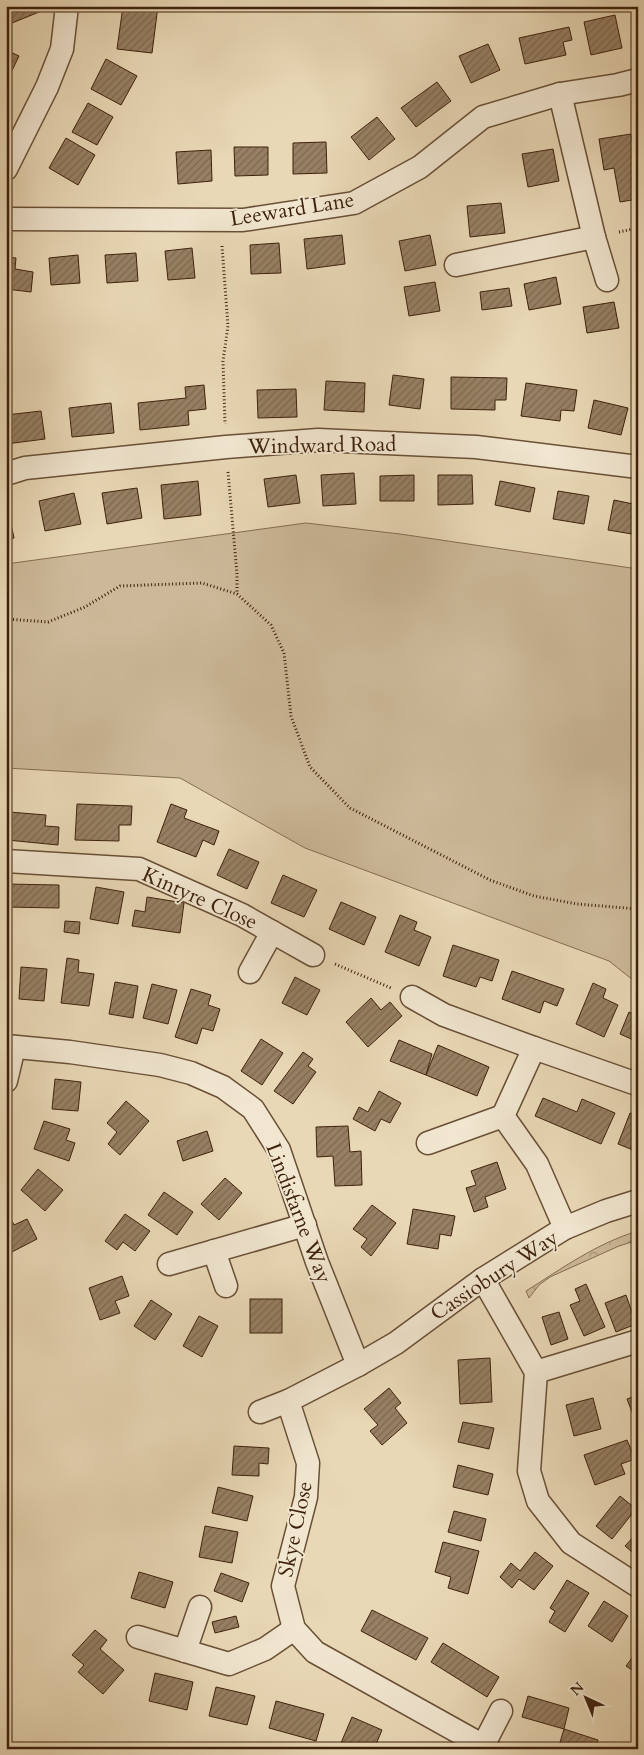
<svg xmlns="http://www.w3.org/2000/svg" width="644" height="1755" viewBox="0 0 644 1755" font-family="Cardo,serif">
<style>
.forest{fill:url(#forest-crowns);stroke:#856d52}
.park{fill:#ccb999;stroke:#856d52}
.building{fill:url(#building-hatch);stroke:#3e210c}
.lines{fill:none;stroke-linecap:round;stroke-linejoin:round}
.street-casing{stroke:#694f36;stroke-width:25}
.path{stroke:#3e210c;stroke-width:3;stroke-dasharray:1 2.5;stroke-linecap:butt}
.street{stroke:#f1e6d0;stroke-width:22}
.labels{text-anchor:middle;stroke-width:4;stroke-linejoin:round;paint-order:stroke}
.street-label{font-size:21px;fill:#3e210c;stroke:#f1e6d0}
</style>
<defs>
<pattern id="forest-crowns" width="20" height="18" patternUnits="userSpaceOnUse" patternTransform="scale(1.25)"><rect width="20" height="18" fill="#ccb999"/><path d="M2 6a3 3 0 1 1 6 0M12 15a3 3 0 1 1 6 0" fill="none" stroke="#a7967b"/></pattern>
<pattern id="building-hatch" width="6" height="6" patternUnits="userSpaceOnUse" patternTransform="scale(1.25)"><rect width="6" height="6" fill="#978064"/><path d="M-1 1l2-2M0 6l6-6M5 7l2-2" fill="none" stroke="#7d6851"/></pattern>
</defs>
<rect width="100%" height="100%" fill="#e9d8b6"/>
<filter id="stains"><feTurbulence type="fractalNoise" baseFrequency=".004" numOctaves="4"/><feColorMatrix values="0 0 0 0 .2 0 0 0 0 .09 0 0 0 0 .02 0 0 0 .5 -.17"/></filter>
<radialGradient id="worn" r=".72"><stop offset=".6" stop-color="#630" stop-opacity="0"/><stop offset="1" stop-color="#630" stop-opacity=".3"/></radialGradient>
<!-- forest -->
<path class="forest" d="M 638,1231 L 638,1240 L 619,1246 L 550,1277 L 539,1285 L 529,1298 L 526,1291 C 561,1269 597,1243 638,1231 Z"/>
<!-- park -->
<polygon class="park" points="306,523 400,534 638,569 638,984 609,961 305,848 180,778 6,768 6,564"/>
<!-- building -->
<g class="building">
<polygon points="6,6 43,6 44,10 12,23"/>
<polygon points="123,6 158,6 152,53 117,49"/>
<polygon points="288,6 346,6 289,9"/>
<polygon points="615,15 622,48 591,55 584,22"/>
<polygon points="569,27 572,40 563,42 566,55 525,64 519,38"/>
<polygon points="488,44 500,70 471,83 459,56"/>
<polygon points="6,50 19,56 6,83"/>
<polygon points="106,59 137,76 121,105 91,89"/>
<polygon points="437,82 451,101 416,127 401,108"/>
<polygon points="88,103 113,117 97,145 72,132"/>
<polygon points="377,117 395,139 369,160 351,137"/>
<polygon points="631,134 636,163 638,163 638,199 620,202 614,168 604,170 599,139"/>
<polygon points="66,138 95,155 78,185 49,168"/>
<polygon points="326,142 327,173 293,174 293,143"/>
<polygon points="234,147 268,147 268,175 235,176"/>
<polygon points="553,149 559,181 528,187 522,154"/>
<polygon points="211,150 212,181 178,184 176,152"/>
<polygon points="501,203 505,233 470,237 467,206"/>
<polygon points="342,235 345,264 307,269 304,239"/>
<polygon points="430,235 436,265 405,271 399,241"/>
<polygon points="279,243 281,273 251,274 250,245"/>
<polygon points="192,248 195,278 168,280 165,251"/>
<polygon points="136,253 138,281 107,283 105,255"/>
<polygon points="78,255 80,283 51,285 49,258"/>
<polygon points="6,257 16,258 15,269 33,272 31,292 6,289"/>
<polygon points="556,277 561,304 529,310 524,284"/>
<polygon points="435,282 440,311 409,316 404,287"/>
<polygon points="509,288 512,306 482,310 480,292"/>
<polygon points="614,302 619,328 587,333 583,307"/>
<polygon points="393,375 424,379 420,409 389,405"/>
<polygon points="451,377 507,378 506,400 495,400 495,410 451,409"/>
<polygon points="326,381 365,383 364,412 324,410"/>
<polygon points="526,383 577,390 574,411 561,410 560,421 521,416"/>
<polygon points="204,385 206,409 188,411 189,425 140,430 138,403 186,398 185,387"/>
<polygon points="296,389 297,417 258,418 257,390"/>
<polygon points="594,400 628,408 621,435 588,428"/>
<polygon points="111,403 114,433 72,437 69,408"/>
<polygon points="41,411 45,439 6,444 6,415"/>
<polygon points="354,473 356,504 323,506 321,475"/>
<polygon points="296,475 300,503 268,507 264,479"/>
<polygon points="414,475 414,501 380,501 380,476"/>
<polygon points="438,475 472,475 473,504 438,505"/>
<polygon points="198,481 201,515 164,519 161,485"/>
<polygon points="500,481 535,488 530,512 495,505"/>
<polygon points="137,488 142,518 107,524 102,493"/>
<polygon points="558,491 589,496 584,524 553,519"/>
<polygon points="74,493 81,524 45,531 39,501"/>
<polygon points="614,500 638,505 638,535 608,530"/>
<polygon points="6,509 8,509 14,538 6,540"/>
<polygon points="77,804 132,806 131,825 119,825 119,841 75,840"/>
<polygon points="171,804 187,810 184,818 219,831 214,845 203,840 196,857 157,842"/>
<polygon points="9,812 46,815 45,826 59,827 58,845 7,840"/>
<polygon points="229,849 259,862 247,889 217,875"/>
<polygon points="283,875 317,890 304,917 271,903"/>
<polygon points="6,884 59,885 59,908 6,907"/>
<polygon points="96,887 124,892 118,924 90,919"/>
<polygon points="147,897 184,903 180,933 132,926 135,910 145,912"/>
<polygon points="341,902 376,917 364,945 329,929"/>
<polygon points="400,915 417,922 414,930 431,937 419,966 385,952"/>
<polygon points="65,921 80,922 79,934 64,932"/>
<polygon points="453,945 499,960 492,981 480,977 476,987 443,976"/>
<polygon points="67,958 79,960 78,972 94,974 89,1006 61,1003"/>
<polygon points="21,967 47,969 44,1001 19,999"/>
<polygon points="512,971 564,989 557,1006 544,1001 540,1013 502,999"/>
<polygon points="295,977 320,990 307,1015 282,1003"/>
<polygon points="115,982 138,986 133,1018 109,1014"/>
<polygon points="593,983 606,989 603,998 618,1005 604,1037 576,1024"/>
<polygon points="152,984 177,990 168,1024 143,1018"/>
<polygon points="191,989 211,995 208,1005 220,1009 213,1031 202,1028 197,1044 175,1037"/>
<polygon points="371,998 381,1010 390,1002 402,1016 368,1047 346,1022"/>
<polygon points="629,1012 638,1016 638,1042 620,1034"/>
<polygon points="261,1039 283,1053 262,1085 241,1071"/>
<polygon points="399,1040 432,1054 426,1075 390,1061"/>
<polygon points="438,1045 489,1067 477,1096 426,1075"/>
<polygon points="303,1052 313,1059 308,1066 316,1072 293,1104 274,1091"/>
<polygon points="55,1079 81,1082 78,1111 52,1109"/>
<polygon points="379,1091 401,1103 390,1123 381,1119 375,1131 353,1119 359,1107 368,1112"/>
<polygon points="543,1098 577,1112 582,1099 615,1113 601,1144 535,1116"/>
<polygon points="126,1101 149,1121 120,1155 108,1144 117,1132 107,1123"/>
<polygon points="630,1113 638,1115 638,1152 618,1144"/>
<polygon points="44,1121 70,1129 66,1140 75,1143 69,1161 34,1149"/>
<polygon points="348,1126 350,1152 361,1151 362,1185 335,1186 333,1156 317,1157 316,1127"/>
<polygon points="207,1131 213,1151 183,1161 177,1141"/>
<polygon points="497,1162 506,1189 485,1197 488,1207 474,1212 466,1188 476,1185 471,1171"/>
<polygon points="38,1169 63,1190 45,1211 21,1190"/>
<polygon points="225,1178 242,1193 219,1220 201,1204"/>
<polygon points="164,1192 193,1212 177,1235 148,1215"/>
<polygon points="372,1205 396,1223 371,1256 361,1247 367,1239 353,1229"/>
<polygon points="413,1209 455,1216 451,1236 440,1234 438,1249 407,1244"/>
<polygon points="125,1214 150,1231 135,1251 123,1242 117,1250 105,1241"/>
<polygon points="10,1217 14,1225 27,1219 37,1239 8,1254 6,1251 6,1219"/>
<polygon points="122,1276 129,1296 115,1301 120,1313 100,1320 89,1288"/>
<polygon points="586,1284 605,1327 584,1336 570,1305 580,1301 575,1289"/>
<polygon points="626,1295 636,1324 616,1332 605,1303"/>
<rect x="250" y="1299" width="32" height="34"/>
<polygon points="151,1300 172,1314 155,1340 134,1326"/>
<polygon points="559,1312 568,1339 551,1345 542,1317"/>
<polygon points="199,1316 218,1326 202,1357 183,1346"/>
<polygon points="490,1358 492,1402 460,1404 458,1360"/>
<polygon points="389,1388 401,1403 395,1408 407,1423 382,1445 370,1431 378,1425 364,1409"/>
<polygon points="638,1395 638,1424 637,1425 627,1399"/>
<polygon points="593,1398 601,1429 574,1436 566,1405"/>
<polygon points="463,1422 494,1428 489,1449 458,1442"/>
<polygon points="627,1440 635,1459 621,1464 625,1474 595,1485 584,1455"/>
<polygon points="234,1446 269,1448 268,1464 259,1463 259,1476 232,1475"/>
<polygon points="458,1465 493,1474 488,1495 453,1487"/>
<polygon points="218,1487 253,1496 247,1521 212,1513"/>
<polygon points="620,1496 636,1509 612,1539 596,1526"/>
<polygon points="454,1511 486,1519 481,1541 448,1532"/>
<polygon points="205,1526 238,1532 232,1563 199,1557"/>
<polygon points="638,1532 638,1557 625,1546"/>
<polygon points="443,1542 479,1551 468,1594 448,1588 451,1577 435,1572"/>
<polygon points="535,1552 553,1566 534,1590 519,1579 512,1588 500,1577 511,1563 520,1571"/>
<polygon points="139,1572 173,1582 165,1608 131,1598"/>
<polygon points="221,1573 249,1583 242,1602 214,1591"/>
<polygon points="567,1580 589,1593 565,1632 549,1622 555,1611 550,1608"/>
<polygon points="604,1601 628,1616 612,1642 588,1626"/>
<polygon points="372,1610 428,1638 416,1660 361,1631"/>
<polygon points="236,1616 239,1627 215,1633 212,1622"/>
<polygon points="95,1630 107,1640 100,1649 124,1670 103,1694 78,1672 84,1665 72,1655"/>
<polygon points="443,1643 499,1677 487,1697 431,1662"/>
<polygon points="638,1650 638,1674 626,1666"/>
<polygon points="155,1673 193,1682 187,1710 149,1701"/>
<polygon points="216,1687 255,1696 247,1725 209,1716"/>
<polygon points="528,1696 569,1708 564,1729 522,1717"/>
<polygon points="276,1701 324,1714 316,1741 269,1728"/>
<polygon points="352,1717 382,1730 374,1749 355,1749 341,1743"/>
<polygon points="564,1729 598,1740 595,1749 558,1749"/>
</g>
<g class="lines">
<!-- street casing -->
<g class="street-casing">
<g id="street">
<polyline points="6,169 47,87 62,49 67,6"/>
<polyline points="6,219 243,220 354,203 420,167 483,117 560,94 618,85 638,80"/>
<polyline points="594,237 607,280"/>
<polyline points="456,265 594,237 560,94"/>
<polyline points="6,474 25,468 226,447 318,440 476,447 638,467"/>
<polyline points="6,861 139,869 242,915 313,955"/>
<polyline points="250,972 272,932"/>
<polyline points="412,997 444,1015 534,1048 503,1116 537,1164 565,1228"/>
<polyline points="6,1046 70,1052 160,1065 191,1073 223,1087 253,1109 279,1150 317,1262 358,1365"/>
<polyline points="534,1048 634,1083"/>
<polyline points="6,1081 14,1047"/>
<polyline points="428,1143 503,1116"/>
<polyline points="214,1251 226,1286"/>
<polyline points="169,1264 305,1225"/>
<polyline points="483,1279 536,1372 529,1471 538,1501 571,1543 638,1586"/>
<polyline points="536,1372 638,1341"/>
<polyline points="260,1412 288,1401"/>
<polyline points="138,1637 229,1664 265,1649 294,1629"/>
<polyline points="185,1651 200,1607"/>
<polyline points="483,1746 501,1711"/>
<polyline points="489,1749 315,1652 294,1629 283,1586 306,1497 308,1463 288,1401 358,1365 396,1343 483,1279 565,1228 606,1211 638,1201"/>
</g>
</g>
<!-- path -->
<g class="path">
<polyline points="619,232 638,228"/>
<polyline points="222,246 228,326 223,361 225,424"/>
<polyline points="228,472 237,574 237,594"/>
<polyline points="6,619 48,622 85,607 120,586 202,583 237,594 271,625 284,653 291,716 310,767 350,808 490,880 534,896 577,904 638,909"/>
<polyline points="335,964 391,988"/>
</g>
<!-- street -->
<use href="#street" class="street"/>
</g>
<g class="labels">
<!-- street labels -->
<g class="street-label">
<text transform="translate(292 209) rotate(-9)" y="7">Leeward Lane</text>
<text transform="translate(322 445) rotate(-1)" y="7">Windward Road</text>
<text transform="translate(200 898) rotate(24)" y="7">Kintyre Close</text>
<text transform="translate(299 1213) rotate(69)" y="7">Lindisfarne Way</text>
<text transform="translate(494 1275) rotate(-33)" y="7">Cassiobury Way</text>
<text transform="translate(295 1529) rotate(-78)" y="7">Skye Close</text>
</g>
</g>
<!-- margin -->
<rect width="644" height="1755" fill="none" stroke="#e9d8b6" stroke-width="25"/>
<rect x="8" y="8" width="629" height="1740" fill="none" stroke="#3e210c" stroke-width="2.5"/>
<rect x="12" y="12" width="619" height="1730" fill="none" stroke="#3e210c"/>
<!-- north arrow -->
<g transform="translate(586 1698) rotate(316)" stroke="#f1e6d0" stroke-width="4" paint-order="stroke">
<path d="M0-4L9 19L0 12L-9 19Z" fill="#3e210c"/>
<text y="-8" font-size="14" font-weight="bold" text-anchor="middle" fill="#3e210c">N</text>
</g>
<rect width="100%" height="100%" filter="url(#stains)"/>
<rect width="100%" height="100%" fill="url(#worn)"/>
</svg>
